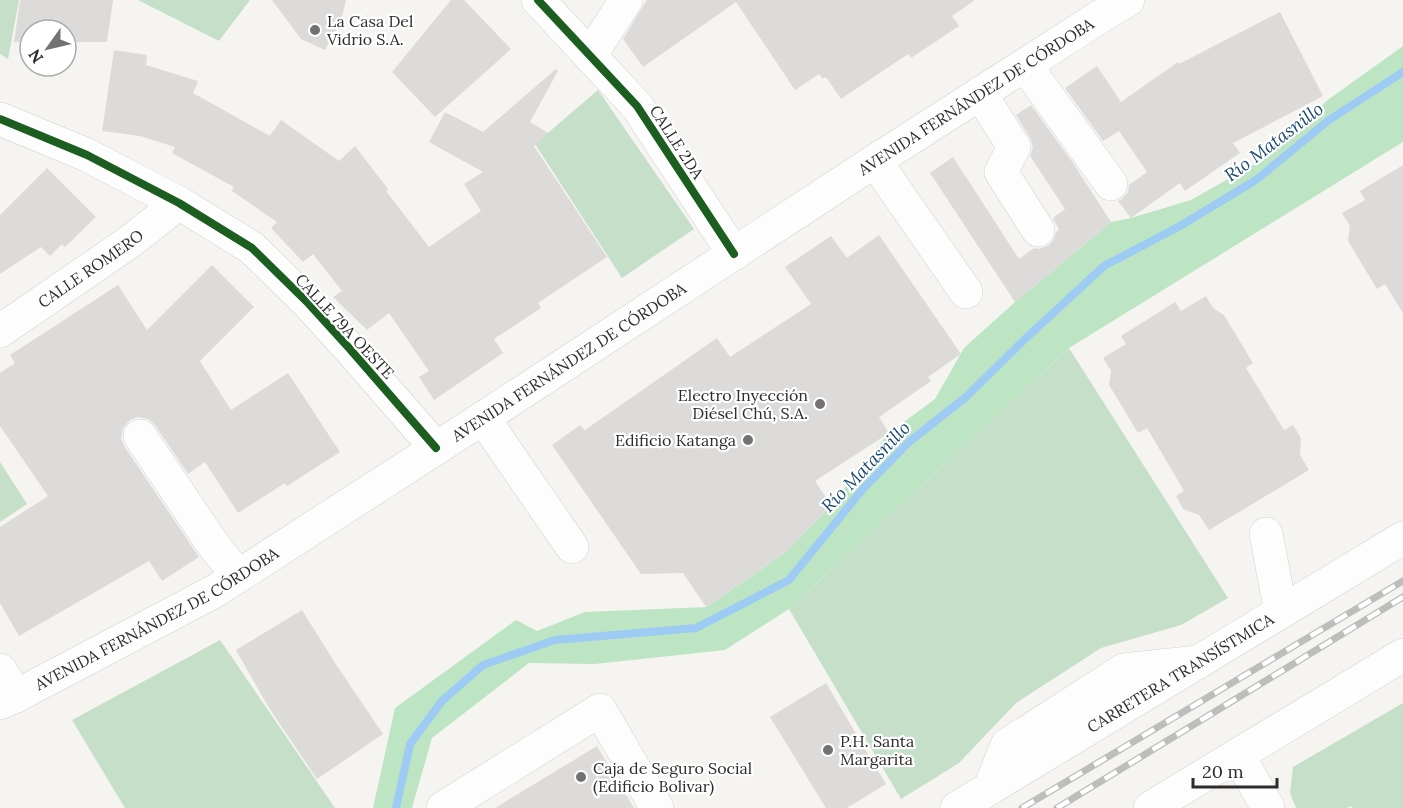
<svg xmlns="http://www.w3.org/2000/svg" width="1403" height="808" viewBox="0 0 1403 808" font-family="Lora,serif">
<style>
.green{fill:#c6dfc9}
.forest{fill:#bde5c4}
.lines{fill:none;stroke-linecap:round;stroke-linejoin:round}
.stream{stroke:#9dcbf4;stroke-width:8}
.building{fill:#dcdbd9}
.minor-casing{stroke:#d3d1cf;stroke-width:34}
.major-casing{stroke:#d3d1cf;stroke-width:34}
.minor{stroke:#fefdfd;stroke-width:33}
.major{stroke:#fefdfd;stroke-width:33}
.rail-casing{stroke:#bdbdbc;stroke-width:7}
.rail{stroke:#fff;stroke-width:4.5;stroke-dasharray:14;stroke-linecap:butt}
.cycleway-casing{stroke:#fff;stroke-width:11}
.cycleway{stroke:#1b5e20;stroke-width:8}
.poi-dot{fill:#747270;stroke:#fff;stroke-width:2}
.labels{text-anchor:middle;stroke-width:4.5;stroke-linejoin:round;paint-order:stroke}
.poi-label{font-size:16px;fill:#2e2c2b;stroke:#fff;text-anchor:start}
.street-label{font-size:16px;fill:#2e2c2b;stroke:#fff}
.water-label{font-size:18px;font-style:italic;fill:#194a71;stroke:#fff}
</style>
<rect width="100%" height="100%" fill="#f6f4f1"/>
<!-- green -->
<g class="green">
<polygon points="0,0 19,0 8,59 0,54"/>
<polygon points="138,0 250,0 219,41"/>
<polygon points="598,90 694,229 622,278 535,144"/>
<polygon points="1069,348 1228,598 1181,625 1101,648 1016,703 959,763 901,799 789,609"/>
<polygon points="0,462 27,504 0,522"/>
<polygon points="220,640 335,808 125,808 72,720"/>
<polygon points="1403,703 1403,808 1352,808 1351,806 1347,808 1296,808 1290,793 1293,767"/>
</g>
<!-- forest -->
<polygon class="forest" points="1403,46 1403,142 1069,348 789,609 725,650 595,664 529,663 432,738 412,808 373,808 395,708 516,620 537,631 585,612 706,607 786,552 831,505 889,433 935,399 964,348 1015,302 1111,222 1131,218 1191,200 1260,161 1329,99"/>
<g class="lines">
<!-- stream -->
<polyline class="stream" points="396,808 410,744 442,701 483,665 555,640 696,628 789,580 862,490 909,442 966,397 1025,339 1104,266 1180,226 1256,180 1329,120 1403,72"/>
</g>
<!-- building -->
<g class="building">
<polygon points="20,0 113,0 107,42 66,42 66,30 30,30 30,42 14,42"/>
<polygon points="272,0 346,0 341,21 325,50 301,39"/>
<polygon points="451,0 464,0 511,49 435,117 392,72"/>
<polygon points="647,0 975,0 952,16 959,26 911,58 908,54 841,99 826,77 823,79 819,74 795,90 736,2 643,67 623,39"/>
<polygon points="1280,12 1323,96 1233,143 1240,153 1185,191 1180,183 1131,218 1118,201 1122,199 1128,192 1129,185 1147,172 1119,131 1103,141 1065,88 1097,66 1121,102 1178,62 1179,64"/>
<polygon points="114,50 147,55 146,65 198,81 193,93 270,136 281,120 339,161 355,146 388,189 386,191 429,247 481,211 464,184 483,172 429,142 445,112 483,132 556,69 558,71 530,122 548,133 534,146 607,257 538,303 541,308 494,339 503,353 434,400 419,377 429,371 389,313 367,330 333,297 342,291 313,254 303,262 271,228 277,222 232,191 234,187 172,153 175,147 140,136 102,131"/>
<polygon points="1031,105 1073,163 1111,222 1015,302 930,173 953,157 1019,259 1034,248 1039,249 1049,245 1054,239 1056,232 1059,230 1053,218 1065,209 1030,156 1033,147 1030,138 1016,115"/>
<polygon points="1403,165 1403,313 1385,284 1377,289 1348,241 1350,226 1342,213 1365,200 1360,191"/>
<polygon points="47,168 96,217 65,247 62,244 50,256 41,247 0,274 0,215"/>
<polygon points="879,235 961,354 928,377 931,381 879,417 889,433 815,481 831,505 786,552 706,607 683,573 641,574 552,445 580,425 585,430 717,338 730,357 811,304 785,267 831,236 847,258"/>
<polygon points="212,265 254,307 200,361 231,410 288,373 340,452 287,486 285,483 238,513 205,462 188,474 155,425 148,419 138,417 130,420 123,428 121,438 124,446 199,557 162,581 149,561 19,636 0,603 0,527 48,496 0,426 0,373 15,363 10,355 118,285 147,330"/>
<polygon points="1206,296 1213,308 1224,315 1253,363 1246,368 1284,430 1293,425 1301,438 1300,455 1309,470 1209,530 1199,515 1183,509 1176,496 1184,491 1147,428 1138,433 1109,385 1111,371 1103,358 1126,344 1121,336 1175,302 1181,311"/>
<polygon points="302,610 337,666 383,734 317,779 269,708 236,650"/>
<polygon points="826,683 886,784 847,808 826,808 770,717"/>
<polygon points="597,746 634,808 495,808"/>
</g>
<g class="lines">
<!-- minor casing -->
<g class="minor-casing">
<g id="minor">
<polyline points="538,0 637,106 734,254"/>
<polyline points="590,56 626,0"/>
<polyline points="1025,65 1111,184"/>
<polyline points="980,93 1014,147 1001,172 1038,230"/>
<polyline points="0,119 87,155 179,203 252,248 309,304 349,348 436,448"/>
<polyline points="875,161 966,292"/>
<path id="s1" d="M 0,331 L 128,243 L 179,203"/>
<polyline points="483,418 572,547"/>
<polyline points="140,436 212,543 238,576"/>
<polyline points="1266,534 1281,612"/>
<polyline points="0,670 16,696"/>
<polyline points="1238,755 1268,808"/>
<polyline points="990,788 1007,745 1124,670 1198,662"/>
<polyline points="443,808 600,710 657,808"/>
</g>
</g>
<!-- major casing -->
<g class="major-casing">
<g id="major">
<path id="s2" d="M 0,703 L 16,696 L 215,591 L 483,418 L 875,161 L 1101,16 L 1128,0"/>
<path id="s3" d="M 957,808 L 1403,538"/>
<polyline points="1150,808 1403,655"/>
</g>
</g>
<!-- minor -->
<use href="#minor" class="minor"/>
<!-- major -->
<use href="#major" class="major"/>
<!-- rail casing -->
<g class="rail-casing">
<g id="rail">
<polyline points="1022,808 1403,581"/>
<polyline points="1057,808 1403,597"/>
</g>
</g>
<!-- rail -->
<use href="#rail" class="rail"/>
<!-- cycleway casing -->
<g class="cycleway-casing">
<g id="cycleway">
<polyline points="538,0 637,106 734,254"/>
<polyline points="0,119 87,155 179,203 252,248 309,304 349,348 436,448"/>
</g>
</g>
<!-- cycleway -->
<use href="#cycleway" class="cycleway"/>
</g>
<!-- markers -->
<g class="poi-dot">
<circle cx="315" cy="30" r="6"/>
<circle cx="820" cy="404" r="6"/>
<circle cx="748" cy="440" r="6"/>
<circle cx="828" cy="750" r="6"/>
<circle cx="581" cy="777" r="6"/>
</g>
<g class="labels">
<!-- poi labels -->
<g class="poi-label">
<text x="327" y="27">La Casa Del<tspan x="327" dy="18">Vidrio S.A.</tspan></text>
<text x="808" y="401" text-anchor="end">Electro Inyección<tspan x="808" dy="18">Diésel Chú, S.A.</tspan></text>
<text x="736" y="446" text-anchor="end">Edificio Katanga</text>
<text x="840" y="747">P.H. Santa<tspan x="840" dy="18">Margarita</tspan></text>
<text x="593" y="774">Caja de Seguro Social<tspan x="593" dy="18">(Edificio Bolivar)</tspan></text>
</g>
<!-- street labels -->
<g class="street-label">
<text dy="6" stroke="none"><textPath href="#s2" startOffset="1150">AVENIDA FERNÁNDEZ DE CÓRDOBA</textPath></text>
<text transform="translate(677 142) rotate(57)" y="6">CALLE 2DA</text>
<text dy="6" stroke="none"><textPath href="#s1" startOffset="110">CALLE ROMERO</textPath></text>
<text transform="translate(345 326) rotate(47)" y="6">CALLE 79A OESTE</text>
<text dy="6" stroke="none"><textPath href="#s2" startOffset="664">AVENIDA FERNÁNDEZ DE CÓRDOBA</textPath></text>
<text dy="6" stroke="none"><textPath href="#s2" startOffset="178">AVENIDA FERNÁNDEZ DE CÓRDOBA</textPath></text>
<text dy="6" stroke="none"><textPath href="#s3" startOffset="261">CARRETERA TRANSÍSTMICA</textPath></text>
</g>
<!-- water labels -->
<g class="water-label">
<text transform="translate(1274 142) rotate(-37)" y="6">Río Matasnillo</text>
<text transform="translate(866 467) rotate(-46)" y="6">Río Matasnillo</text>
</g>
</g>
<!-- north arrow -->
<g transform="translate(48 48) rotate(236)"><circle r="28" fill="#ffffff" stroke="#ababaa" stroke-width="1.5"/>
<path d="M0-4.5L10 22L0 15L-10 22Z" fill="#747270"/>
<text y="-9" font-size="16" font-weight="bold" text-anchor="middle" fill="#2e2c2b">N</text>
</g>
<!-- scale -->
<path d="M1193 778v9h84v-9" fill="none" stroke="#2e2c2b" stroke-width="3"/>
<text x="1202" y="778" font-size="18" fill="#2e2c2b" stroke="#ffffff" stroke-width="4.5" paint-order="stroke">20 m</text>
</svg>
